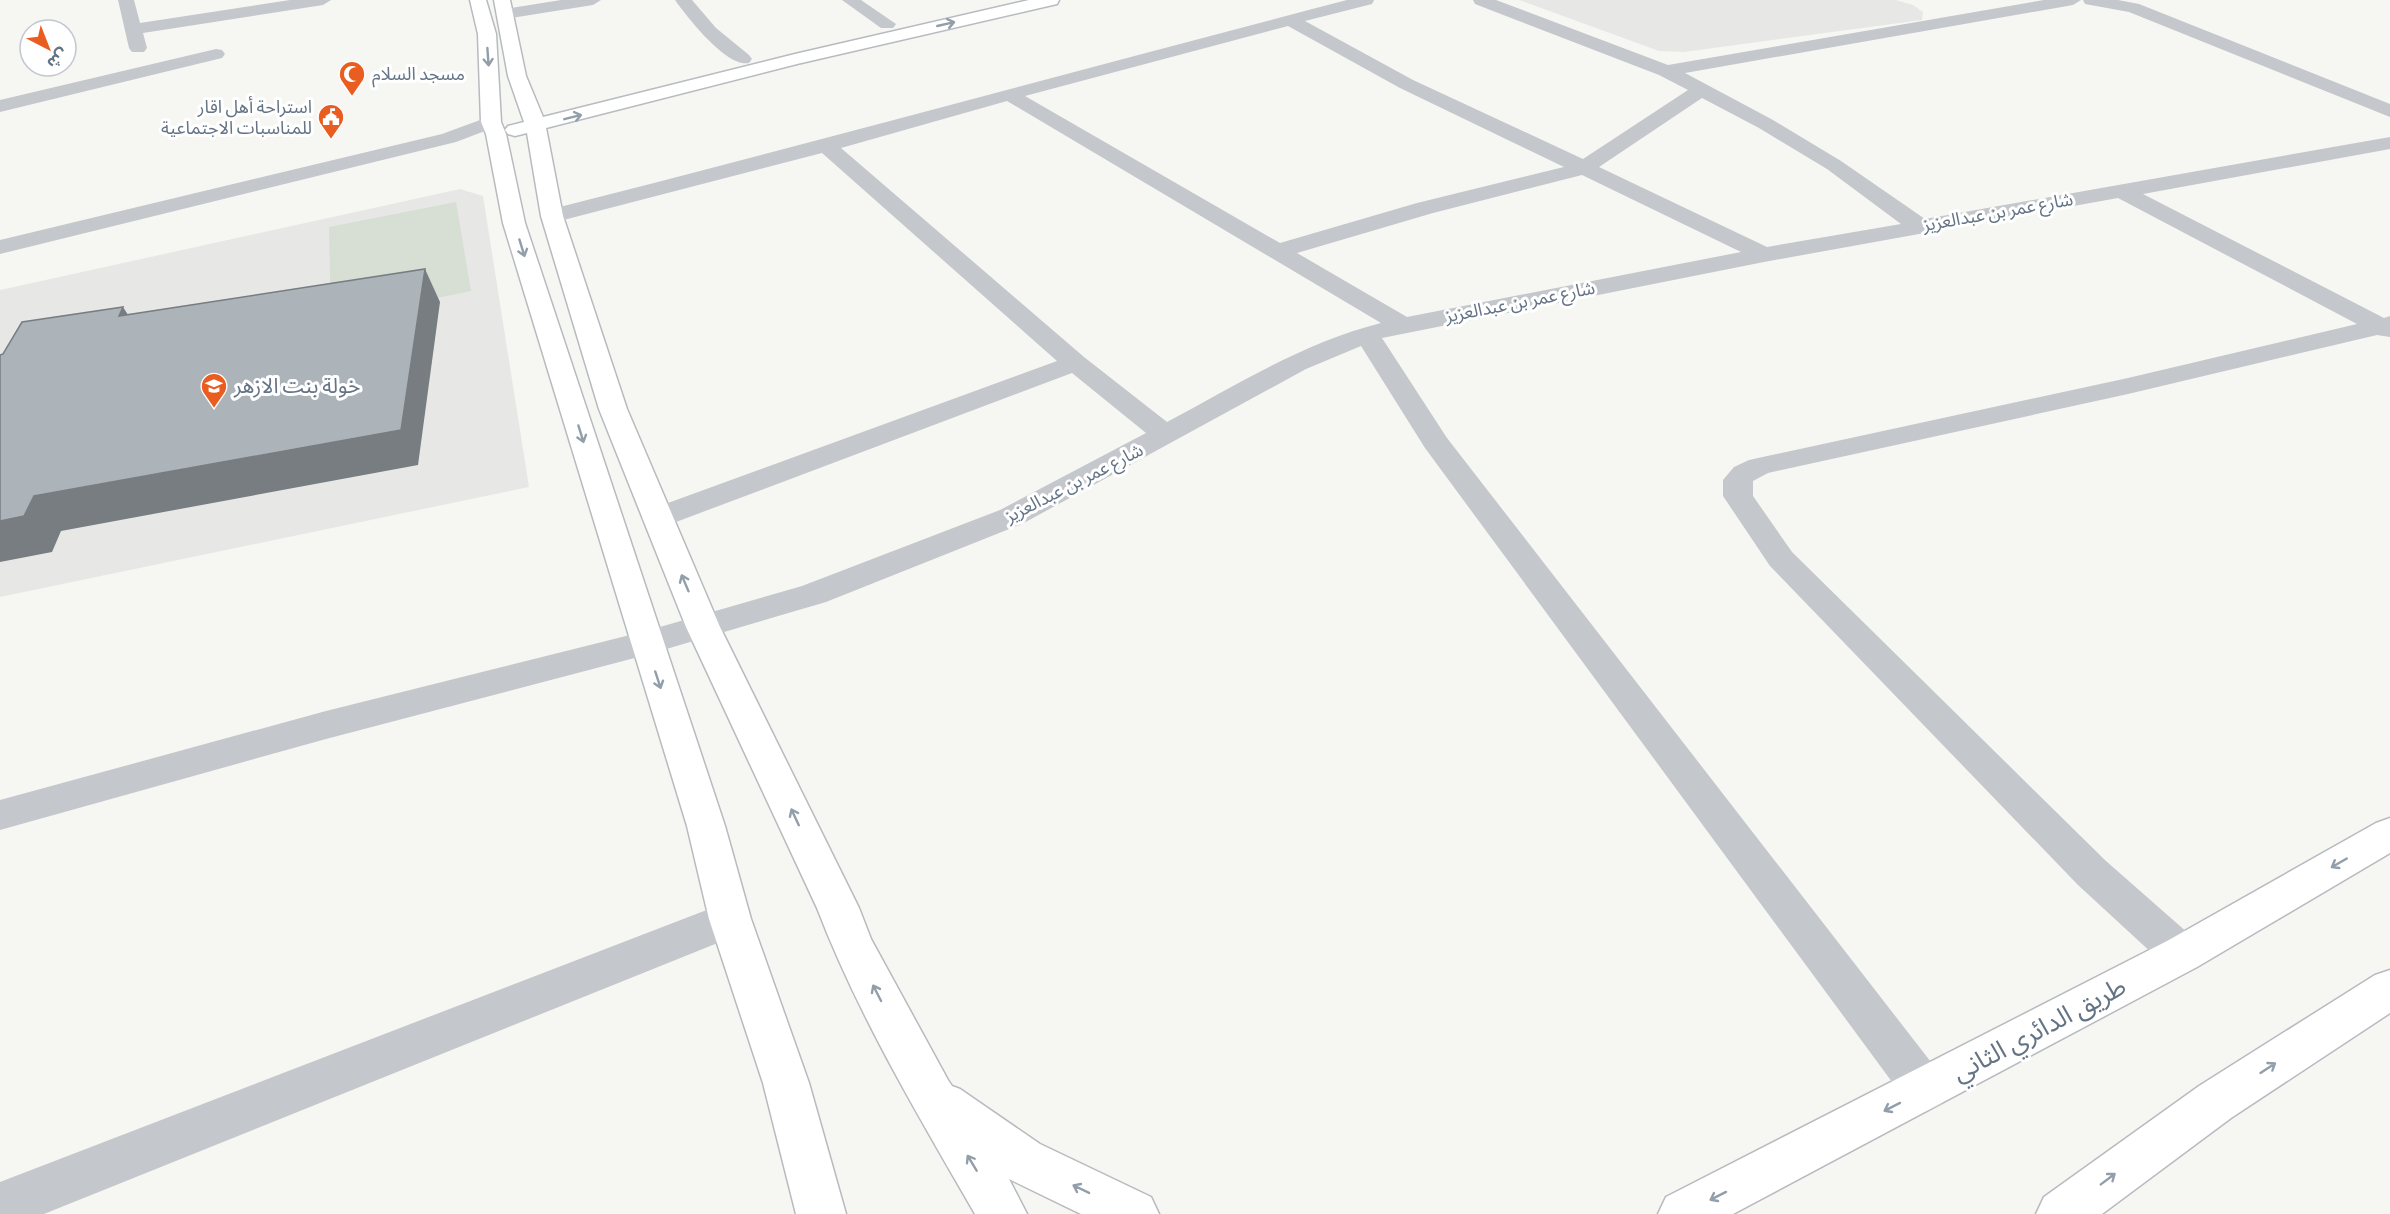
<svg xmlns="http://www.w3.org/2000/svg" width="2390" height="1214" viewBox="0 0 2390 1214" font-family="Commissioner,'Noto Sans Arabic',sans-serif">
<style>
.built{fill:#e7e8e6}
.green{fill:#d7ded4}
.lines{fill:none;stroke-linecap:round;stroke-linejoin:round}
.primary-casing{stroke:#b7bbbf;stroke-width:3}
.street{fill:#c4c7cb;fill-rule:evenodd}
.primary{fill:#fff;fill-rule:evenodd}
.shaded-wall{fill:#787d82}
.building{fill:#acb3b9;stroke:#787d82;stroke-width:1.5}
.oneway{stroke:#929eaa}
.labels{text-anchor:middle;stroke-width:6;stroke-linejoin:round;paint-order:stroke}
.far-poi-label{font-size:18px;fill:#647485;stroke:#fff;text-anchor:start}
.far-street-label{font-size:18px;fill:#647485;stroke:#fff}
.poi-label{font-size:21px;fill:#647485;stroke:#fff;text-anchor:start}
.near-street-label{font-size:26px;fill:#647485;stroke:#fff}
</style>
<rect width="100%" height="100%" fill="#f6f7f3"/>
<!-- built -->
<g class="built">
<polygon points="1519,0 1896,0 1913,5 1923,12 1922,20 1684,52 1659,51"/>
<polygon points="460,189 483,196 529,487 0,597 0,290"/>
</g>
<!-- green -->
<polygon class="green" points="456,202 471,291 331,320 329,227"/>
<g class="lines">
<!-- primary casing -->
<g class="primary-casing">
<g id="primary">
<polygon points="470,0 486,0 496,34 501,122 506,134 525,223 725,826 751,919 809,1083 846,1214 796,1214 763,1083 709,919 687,826 503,223 486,134 481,122 478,34"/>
<path d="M 494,0 L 510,0 L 526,76 L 543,117 L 795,54 L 1029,0 L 1059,0 L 1057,4 L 797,64 L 546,128 L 563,216 L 627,409 L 720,627 L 859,908 L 871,939 L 948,1080 L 952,1086 L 960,1089 L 1040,1144 L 1151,1197 L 1159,1214 L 1081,1214 L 1009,1179 L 1027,1214 L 975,1214 C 918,1115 858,1015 817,908 L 686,627 L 599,409 L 541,216 L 527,133 L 515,136 L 508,134 L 505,130 L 508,126 L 524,122 L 508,76 Z"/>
<polygon points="2390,818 2390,853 2197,967 1733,1214 1658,1214 1666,1197 2167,941 2376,823"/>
<polygon points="2390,970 2390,1013 2231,1118 2102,1214 2036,1214 2044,1197 2199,1086 2375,975"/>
</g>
</g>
<!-- street -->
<g class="street">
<polygon points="118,0 134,0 140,23 290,0 331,0 323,5 143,33 147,48 144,52 132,52 129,48"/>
<polygon points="561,0 601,0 593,5 505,19 499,18 496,14 499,10 505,9"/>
<path d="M 675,0 L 692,0 L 716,28 L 749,55 L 752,59 L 749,63 C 727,68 687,17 675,0 Z"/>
<polygon points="842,0 861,0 896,24 893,28 881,28"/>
<path d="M 1347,0 L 1374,0 L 1372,4 L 1305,21 L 1413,80 L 1583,159 L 1688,90 L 1659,75 L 1475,4 L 1473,0 L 1496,0 L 1668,65 L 2044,0 L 2081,0 L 2073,5 L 1685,73 L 1773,120 L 1841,161 L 1925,219 L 2390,137 L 2390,149 L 2143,194 L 2384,318 L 2390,316 L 2390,337 L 2377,335 L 2128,394 L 1768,473 L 1753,481 L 1753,496 L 1792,552 L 2106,861 L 2197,941 L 2203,954 L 2197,967 L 2182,973 L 2167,967 L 2078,885 L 1770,566 L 1723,496 L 1723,480 L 1728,474 L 1734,467 L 1749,460 L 2128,378 L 2357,324 L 2118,198 L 1764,262 L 1382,338 L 1447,438 L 1941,1075 L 1948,1090 L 1941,1105 L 1925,1112 L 1909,1105 L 1425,448 L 1361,346 L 1306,369 L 1022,524 L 826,602 L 646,655 L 326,739 L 0,830 L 0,800 L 326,711 L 646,631 L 802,586 L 1000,510 L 1146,433 L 1072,373 L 668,525 L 657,528 L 646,525 L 642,518 L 646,511 L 1057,361 L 822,153 L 552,223 L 544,221 L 541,216 L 544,211 C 812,143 1079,70 1347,0 ZM 1288,26 L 1400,88 L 1564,167 L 1417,203 L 1280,243 L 1025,96 ZM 1702,98 L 1759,128 L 1827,169 L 1901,224 L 1767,247 L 1599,167 ZM 1007,101 L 1381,323 C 1305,342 1236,385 1167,422 L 1084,357 L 841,148 ZM 1582,175 L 1741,252 L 1407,317 L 1297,253 L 1433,213 Z"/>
<polygon points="2083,0 2118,0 2139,4 2390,104 2390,117 2129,12 2085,4"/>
<polygon points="216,49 222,50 225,54 222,58 0,112 0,100"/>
<polygon points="491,116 498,118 501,122 498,126 456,142 0,254 0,240 442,134"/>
<polygon points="730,901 745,906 751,919 745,932 44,1214 0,1214 0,1182"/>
</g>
<!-- primary -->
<use href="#primary" class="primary"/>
</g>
<!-- shaded-wall -->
<g class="shaded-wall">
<polygon points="425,269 440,302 418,465 61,531 52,552 0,562 0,521 34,496"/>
<polygon points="123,307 144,340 119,316"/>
</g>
<!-- building -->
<polygon class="building" points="425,269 401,430 34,496 24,516 0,521 0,355 3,354 22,322 123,307 119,316"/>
<!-- one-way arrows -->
<defs><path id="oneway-shaft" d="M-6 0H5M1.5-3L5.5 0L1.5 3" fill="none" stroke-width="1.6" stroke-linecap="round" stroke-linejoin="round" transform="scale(1.5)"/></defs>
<g class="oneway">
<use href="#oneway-shaft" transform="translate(946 24) rotate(-13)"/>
<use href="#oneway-shaft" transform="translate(488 57) rotate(86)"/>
<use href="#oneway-shaft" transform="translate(573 117) rotate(-14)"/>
<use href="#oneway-shaft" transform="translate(522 248) rotate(73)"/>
<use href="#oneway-shaft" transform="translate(581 434) rotate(73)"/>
<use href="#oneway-shaft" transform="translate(685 583) rotate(-113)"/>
<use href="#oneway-shaft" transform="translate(658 680) rotate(72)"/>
<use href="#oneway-shaft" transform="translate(795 817) rotate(-115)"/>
<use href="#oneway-shaft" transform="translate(2339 863) rotate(150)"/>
<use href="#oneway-shaft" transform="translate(877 993) rotate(-117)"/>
<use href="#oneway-shaft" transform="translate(2268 1068) rotate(-33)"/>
<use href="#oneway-shaft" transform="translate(1892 1107) rotate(153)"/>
<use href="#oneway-shaft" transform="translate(972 1163) rotate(-121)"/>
<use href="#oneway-shaft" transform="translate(2108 1179) rotate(-37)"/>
<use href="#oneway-shaft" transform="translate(1081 1189) rotate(-154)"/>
<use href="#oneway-shaft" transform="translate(1718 1196) rotate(153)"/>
</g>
<!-- icons -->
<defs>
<g id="mosque-pin" transform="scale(1.35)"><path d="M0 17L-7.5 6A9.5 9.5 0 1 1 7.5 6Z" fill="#e95d20" stroke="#fff"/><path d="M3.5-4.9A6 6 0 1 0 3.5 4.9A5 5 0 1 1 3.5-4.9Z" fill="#fff"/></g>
<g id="civic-pin" transform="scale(1.35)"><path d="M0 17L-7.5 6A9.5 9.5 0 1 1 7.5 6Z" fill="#e95d20" stroke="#fff"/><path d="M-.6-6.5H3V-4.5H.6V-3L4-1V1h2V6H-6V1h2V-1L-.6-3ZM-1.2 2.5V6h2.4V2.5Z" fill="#fff"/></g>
<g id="school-pin" transform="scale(1.35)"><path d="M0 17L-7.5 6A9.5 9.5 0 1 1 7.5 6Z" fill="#e95d20" stroke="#fff"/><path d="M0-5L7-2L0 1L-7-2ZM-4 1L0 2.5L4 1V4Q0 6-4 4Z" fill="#fff"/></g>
</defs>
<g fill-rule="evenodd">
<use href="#mosque-pin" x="352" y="74"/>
<use href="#civic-pin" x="331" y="117"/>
<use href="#school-pin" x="214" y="386"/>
</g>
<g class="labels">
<!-- far-poi labels -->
<g class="far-poi-label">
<text x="372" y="80">مسجد السلام</text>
<text x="312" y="113" text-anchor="end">استراحة أهل اقار<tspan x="312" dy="21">للمناسبات الاجتماعية</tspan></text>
</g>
<!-- far-street labels -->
<g class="far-street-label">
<text transform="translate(1998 212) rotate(-10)" y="6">شارع عمر بن عبدالعزيز</text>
<text transform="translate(1520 302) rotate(-11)" y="6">شارع عمر بن عبدالعزيز</text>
<text transform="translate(1074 483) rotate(-27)" y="6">شارع عمر بن عبدالعزيز</text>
</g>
<!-- poi labels -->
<g class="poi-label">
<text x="234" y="393">خولة بنت الازهر</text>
</g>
<!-- near-street labels -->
<g class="near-street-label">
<text transform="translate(2039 1029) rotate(-28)" y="9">طريق الدائري الثاني</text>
</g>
</g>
<!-- north arrow -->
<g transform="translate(48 48) rotate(138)"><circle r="28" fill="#ffffff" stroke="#c1c7ce" stroke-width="1.5"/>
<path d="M0-4.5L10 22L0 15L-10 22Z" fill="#e95d20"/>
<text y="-9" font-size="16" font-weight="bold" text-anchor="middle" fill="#647485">ش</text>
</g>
</svg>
